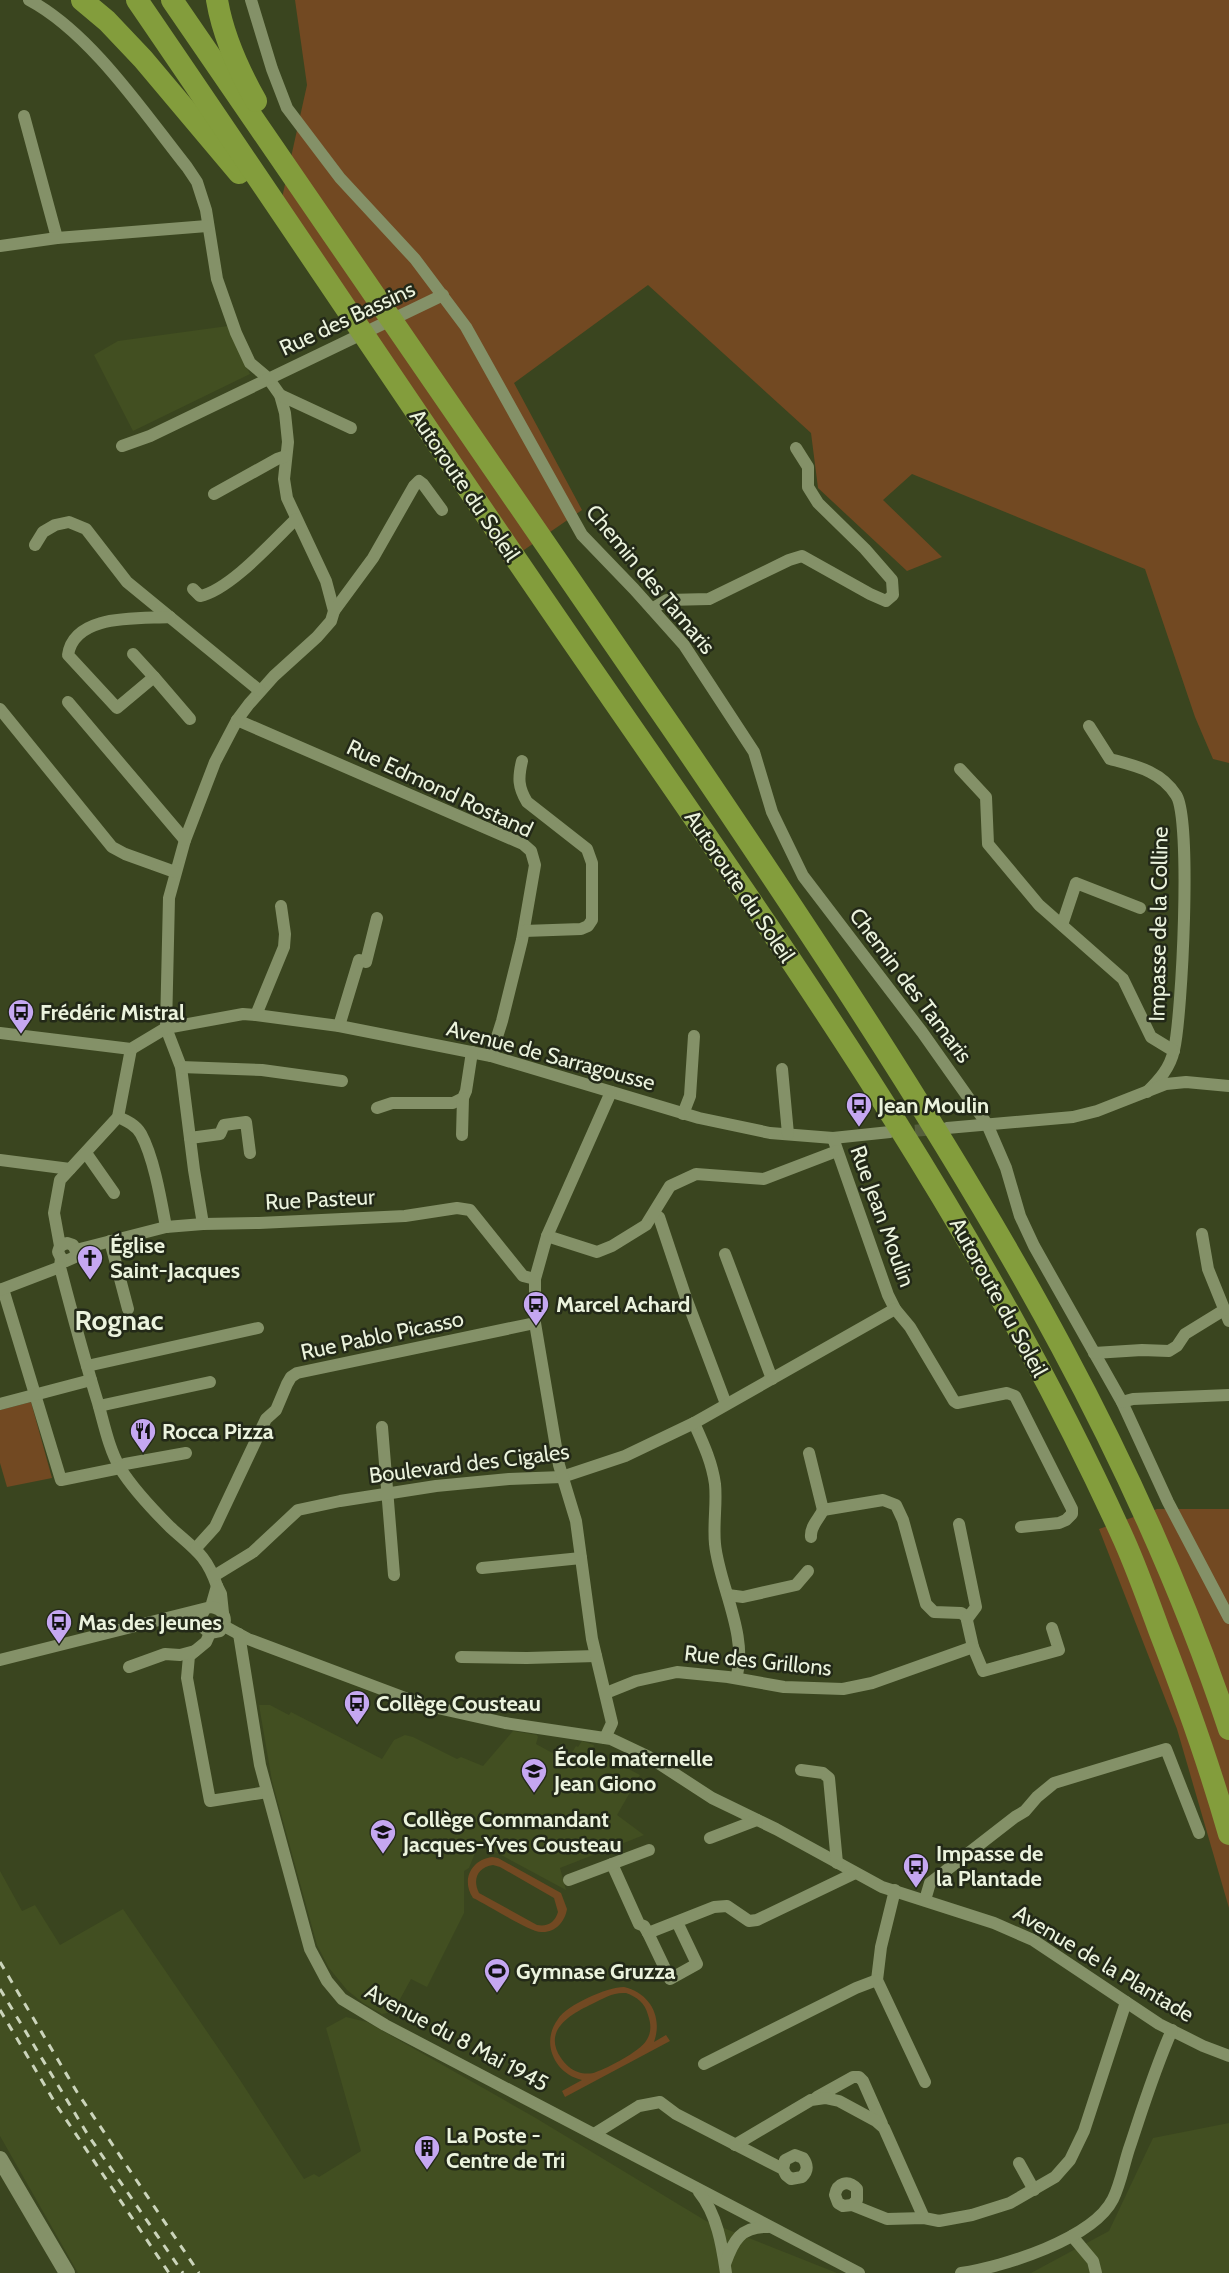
<svg xmlns="http://www.w3.org/2000/svg" width="1229" height="2273" viewBox="0 0 1229 2273" font-family="Cabin,sans-serif">
<style>
.built{fill:#424f21}
.green{fill:#724922;fill-rule:evenodd}
.lines{fill:none;stroke-linecap:round;stroke-linejoin:round}
.minor-tunnel{stroke:#555f3c;stroke-width:12;stroke-dasharray:12 6;stroke-linecap:butt}
.minor{stroke:#849168;stroke-width:12}
.secondary{stroke:#849168;stroke-width:16}
.motorway{stroke:#839d3c;stroke-width:22}
.rail{stroke:#cbd4bb;stroke-width:3;stroke-dasharray:8 8;stroke-linecap:butt}
.labels{text-anchor:middle;stroke-width:5;stroke-linejoin:round;paint-order:stroke}
.street-label{font-size:22px;fill:#ebf3dd;stroke:#232918}
.poi-label{font-size:22px;font-weight:bold;fill:#ebf3dd;stroke:#232918;text-anchor:start}
.district-label{font-size:28px;font-weight:bold;fill:#ebf3dd;stroke:#232918}
</style>
<rect width="100%" height="100%" fill="#3a451f"/>
<!-- built -->
<g class="built">
<polygon points="228,326 250,374 133,431 94,355 118,341"/>
<polygon points="259,1705 270,1705 289,1715 291,1712 382,1759 394,1740 405,1735 413,1737 457,1759 461,1757 483,1766 513,1731 537,1735 538,1737 536,1744 567,1761 576,1746 578,1747 582,1741 594,1745 593,1753 606,1757 640,1775 617,1815 644,1835 560,1868 566,1890 479,1843 469,1868 464,1871 464,1913 427,1987 411,1979 393,2012 382,2014 363,2003 347,1990 329,1968 317,1945 272,1781"/>
<polygon points="0,1871 22,1911 35,1905 60,1945 123,1909 238,2077 304,2179 314,2174 319,2177 361,2151 326,2028 346,2017 367,2022 534,2117 706,2221 837,2273 78,2273 0,2136"/>
<polygon points="1229,2123 1229,2273 1031,2273 1109,2231 1153,2138"/>
</g>
<!-- green -->
<g class="green">
<polygon points="295,0 1229,0 1229,763 1213,759 1195,717 1145,569 912,474 883,500 942,557 907,571 818,488 811,433 648,285 514,383 582,510 505,563 387,386 280,207 307,85"/>
<polygon points="31,1402 52,1478 7,1487 0,1463 0,1410"/>
<polygon points="1157,1509 1229,1509 1229,1908 1177,1729 1099,1529"/>
<path d="M 492,1857 L 498,1858 L 561,1893 L 567,1909 C 565,1922 555,1933 541,1932 C 528,1931 488,1905 473,1898 C 461,1880 471,1860 492,1857 ZM 493,1865 L 500,1867 L 554,1898 L 558,1912 C 555,1922 548,1927 537,1925 L 479,1893 C 472,1879 478,1867 493,1865 Z"/>
<path d="M 624,1987 C 650,1993 663,2017 654,2042 L 666,2035 L 670,2041 L 565,2097 L 562,2091 L 582,2080 C 555,2074 540,2043 558,2019 C 567,2005 607,1987 624,1987 ZM 626,1993 C 637,1997 645,2003 648,2015 C 651,2024 652,2032 646,2041 C 640,2051 608,2068 596,2072 C 592,2074 583,2074 578,2072 C 571,2070 565,2064 561,2058 C 542,2030 571,2014 592,2004 C 604,1998 613,1992 626,1993 Z"/>
</g>
<g class="lines">
<!-- minor-tunnel -->
<polyline class="minor-tunnel" points="897,1132 937,1129"/>
<!-- minor -->
<g class="minor">
<path d="M 29,0 C 91,33 144,113 187,167 L 197,182 L 206,210 L 217,279 L 236,333 L 250,363 L 268,378 L 280,395 L 285,413 L 288,442 L 284,479 L 287,498 L 326,581 L 334,611 L 331,621 L 317,637 L 274,676 L 249,704 L 237,720 L 215,762 L 185,840 L 169,898 L 166,1028 L 181,1067 L 194,1170 L 203,1224"/>
<polyline points="251,0 272,69 287,108 340,178 415,259 466,327 582,535 634,589 684,645 754,752 772,812 803,876 922,1032 987,1124 1006,1168 1020,1216 1034,1246 1122,1402 1168,1502 1229,1618"/>
<polyline points="24,116 57,238"/>
<polyline points="0,246 57,238 207,226"/>
<polyline points="280,395 351,428"/>
<polyline points="122,446 150,436 443,295"/>
<polyline points="214,494 277,459 286,456"/>
<polyline points="35,545 43,532 55,525 69,522 86,529 127,582 260,691"/>
<path d="M 193,589 L 200,596 C 230,590 273,541 296,519"/>
<polyline points="652,609 667,600 709,599 789,560 802,556 870,594 886,601 893,595 892,580 865,549 818,503 808,487 808,467 796,448"/>
<polyline points="334,611 373,558 414,486 419,481 423,484 442,510"/>
<path d="M 133,654 L 154,677 L 117,708 L 68,655 C 74,613 139,619 170,617"/>
<polyline points="154,677 190,719"/>
<polyline points="68,702 185,840"/>
<polyline points="0,709 112,847 125,854 175,872"/>
<polyline points="237,720 523,844 531,851 535,865 522,940 502,1021 491,1056"/>
<path d="M 1089,726 L 1110,759 C 1136,766 1161,771 1176,795 C 1192,818 1182,1016 1174,1050 C 1170,1068 1160,1079 1147,1092"/>
<path d="M 522,761 C 518,778 518,787 527,802 L 587,849 L 592,863 L 592,920 L 588,926 L 581,929 L 524,931"/>
<polyline points="960,769 986,797 988,844 1039,905 1123,979 1151,1037 1174,1051"/>
<polyline points="1062,925 1076,883 1140,908"/>
<polyline points="256,1015 284,947 285,934 281,906"/>
<polyline points="339,1026 359,960 366,962 377,918"/>
<polyline points="0,1033 131,1049 166,1028 243,1014 256,1015 339,1026 491,1056 699,1118 770,1133 833,1138 890,1132"/>
<polyline points="181,1067 262,1070 342,1081"/>
<polyline points="782,1069 788,1134"/>
<polyline points="377,1108 392,1103 453,1103 463,1098 466,1091 472,1052"/>
<polyline points="683,1114 690,1096 694,1036"/>
<path d="M 118,1117 C 127,1121 136,1125 141,1134 C 154,1158 161,1200 166,1227"/>
<polyline points="947,1128 1073,1117 1097,1111 1166,1084 1186,1082 1229,1086"/>
<polyline points="462,1135 463,1098"/>
<polyline points="190,1138 220,1134 224,1125 246,1122 250,1153"/>
<polyline points="833,1138 888,1295 895,1309 910,1327 954,1401 957,1403 1007,1393 1015,1396 1072,1509 1072,1514 1066,1520 1059,1523 1021,1527"/>
<polyline points="86,1153 114,1193"/>
<polyline points="0,1160 70,1169"/>
<polyline points="659,1217 686,1298 726,1404"/>
<polyline points="1202,1234 1208,1269 1229,1321"/>
<polyline points="547,1236 597,1252 612,1246 646,1225 670,1186 696,1174 764,1179 837,1151"/>
<polyline points="110,1241 128,1309"/>
<polyline points="60,1246 67,1243 73,1245 76,1251 75,1257 66,1261 61,1258 58,1252 60,1246 54,1213 60,1180 118,1117 131,1049"/>
<polyline points="76,1250 166,1227 203,1224 259,1223 405,1216 457,1208 470,1210 523,1276 535,1279"/>
<polyline points="725,1254 772,1379"/>
<path d="M 61,1258 L 60,1267 C 72,1313 84,1358 98,1403 C 104,1424 109,1449 120,1468 C 133,1489 153,1510 170,1527 C 194,1549 206,1554 217,1586"/>
<polyline points="3,1289 61,1480 120,1468 125,1464 186,1453"/>
<polyline points="0,1290 60,1267"/>
<polyline points="1094,1353 1142,1350 1169,1351 1177,1346 1185,1334 1224,1310"/>
<polyline points="87,1366 258,1328"/>
<polyline points="1122,1402 1133,1399 1229,1395"/>
<polyline points="0,1404 91,1380"/>
<polyline points="99,1406 210,1382"/>
<path d="M 694,1423 C 703,1443 712,1462 715,1484 C 717,1503 713,1524 715,1544 C 719,1585 749,1637 736,1678"/>
<polyline points="382,1427 394,1575"/>
<polyline points="809,1453 823,1510 883,1500 896,1505 903,1520 926,1604 934,1612 961,1613 966,1616 973,1647 983,1671 1059,1650 1052,1628"/>
<polyline points="959,1524 976,1607 967,1619"/>
<path d="M 811,1537 C 810,1526 819,1519 823,1510"/>
<polyline points="196,1548 215,1527 266,1419 276,1410 287,1384 291,1377 297,1373 535,1323"/>
<polyline points="482,1568 581,1558"/>
<polyline points="214,1576 253,1552 298,1510 340,1501 436,1486 509,1479 562,1477 625,1456 694,1423 895,1309"/>
<polyline points="728,1595 743,1597 796,1585 808,1571"/>
<polyline points="211,1607 217,1586 221,1594 223,1613"/>
<polyline points="168,1620 201,1626"/>
<polyline points="224,1626 248,1639 424,1705 505,1723 611,1739 649,1757 712,1798 776,1829 882,1887 994,1923 1033,1940 1159,2024 1203,2046 1229,2056"/>
<polyline points="210,1633 206,1642 189,1656 187,1678 210,1801 267,1792"/>
<polyline points="239,1634 260,1765 310,1949 327,1981 342,1999 385,2025 859,2273"/>
<polyline points="461,1657 527,1658 596,1656"/>
<path d="M 0,1660 L 211,1607 C 225,1609 229,1621 220,1631 L 210,1633 L 201,1626 L 200,1618 L 205,1609"/>
<polyline points="129,1667 165,1654 180,1655 195,1651"/>
<polyline points="606,1693 636,1681 677,1672 728,1677 784,1687 843,1689 872,1683 973,1647"/>
<polyline points="605,1738 612,1723 592,1639 576,1521 559,1465 535,1323 535,1279 547,1236 611,1092"/>
<polyline points="801,1770 823,1773 829,1778 837,1863"/>
<polyline points="710,1838 757,1820"/>
<polyline points="612,1864 639,1924 644,1926 648,1933"/>
<polyline points="569,1880 649,1850"/>
<polyline points="895,1890 881,1947 877,1980 925,2082"/>
<polyline points="925,1900 930,1883 1015,1817 1025,1811 1037,1797 1054,1783 1166,1749 1199,1833"/>
<polyline points="677,1922 697,1964 670,1979 648,1933 714,1907 727,1906 749,1921 757,1920 855,1873"/>
<polyline points="704,2064 856,1988 877,1980"/>
<polyline points="817,2097 853,2077 859,2077 863,2081 882,2124"/>
<path d="M 594,2134 L 639,2106 L 660,2102 L 676,2114 L 783,2169 L 786,2175 L 791,2179 L 802,2177 C 808,2171 808,2165 803,2158 L 795,2155 L 785,2160 L 783,2169"/>
<polyline points="735,2145 811,2100 825,2098 839,2101 876,2121 884,2128 924,2218"/>
<polyline points="1019,2163 1034,2190"/>
<path d="M 699,2192 C 717,2214 722,2245 726,2273"/>
<path d="M 852,2205 L 857,2200 L 857,2189 C 848,2179 837,2183 835,2195 L 838,2203 L 843,2206 L 852,2205 L 887,2219 L 924,2218 L 939,2221 L 972,2215 L 1010,2203 L 1055,2177 L 1070,2160 L 1084,2131 L 1126,2002"/>
<polyline points="1072,2236 1093,2261 1096,2273"/>
<path d="M 725,2264 C 733,2241 741,2226 768,2227"/>
<path d="M 961,2273 C 1003,2267 1093,2239 1113,2199 C 1121,2183 1124,2163 1130,2146 C 1143,2107 1155,2068 1172,2030"/>
</g>
<!-- secondary -->
<polyline class="secondary" points="0,2159 67,2273"/>
<!-- motorway -->
<g class="motorway">
<polyline points="82,0 107,21 143,59 239,173"/>
<path d="M 137,0 C 291,225 442,453 597,677 C 788,954 985,1232 1124,1540 C 1137,1569 1148,1600 1159,1630 C 1185,1697 1209,1764 1229,1834"/>
<path d="M 172,0 C 332,233 491,466 652,699 C 718,794 782,891 845,987 C 997,1221 1141,1463 1229,1729"/>
<path d="M 217,0 C 223,36 238,69 256,101"/>
</g>
<!-- rail -->
<g class="rail">
<polyline points="0,1962 77,2092 199,2273"/>
<polyline points="0,1989 88,2135 183,2273"/>
<polyline points="0,2010 57,2106 169,2273"/>
</g>
</g>
<!-- icons -->
<defs>
<g id="bus-pin" transform="scale(1.35)"><path d="M0 17L-7.5 6A9.5 9.5 0 1 1 7.5 6Z" fill="#c5a7f1" stroke="#232918"/><path d="M-5-6H5V4H4V6H2V4H-2V6H-4V4H-5ZM-3.5-4V0h7V-4ZM-3.5 1.2v1.5H-2V1.2ZM2 1.2v1.5H3.5V1.2Z" fill="#111"/></g>
<g id="church-pin" transform="scale(1.35)"><path d="M0 17L-7.5 6A9.5 9.5 0 1 1 7.5 6Z" fill="#c5a7f1" stroke="#232918"/><path d="M-1.2-6h2.4v3.5h3.3v2.4h-3.3V6h-2.4V-.1h-3.3v-2.4h3.3Z" fill="#111"/></g>
<g id="restaurant-pin" transform="scale(1.35)"><path d="M0 17L-7.5 6A9.5 9.5 0 1 1 7.5 6Z" fill="#c5a7f1" stroke="#232918"/><path d="M-5-6h1v4h1v-4h1v4h1v-4h1v5L-1.5 .5V6h-2V.5L-5-1ZM5-6V6H3V1.5H1.5Q1.5-4 5-6Z" fill="#111"/></g>
<g id="school-pin" transform="scale(1.35)"><path d="M0 17L-7.5 6A9.5 9.5 0 1 1 7.5 6Z" fill="#c5a7f1" stroke="#232918"/><path d="M0-5L7-2L0 1L-7-2ZM-4 1L0 2.5L4 1V4Q0 6-4 4Z" fill="#111"/></g>
<g id="stadium-pin" transform="scale(1.35)"><path d="M0 17L-7.5 6A9.5 9.5 0 1 1 7.5 6Z" fill="#c5a7f1" stroke="#232918"/><path d="M0-5a6.5 5 0 1 0 0 10a6.5 5 0 1 0 0-10ZM-3.5-1.8h7v3.6h-7Z" fill="#111"/></g>
<g id="building-pin" transform="scale(1.35)"><path d="M0 17L-7.5 6A9.5 9.5 0 1 1 7.5 6Z" fill="#c5a7f1" stroke="#232918"/><path d="M-4-6H4V6H1V3H-1V6H-4ZM-2.5-4.3h1.7v1.8h-1.7ZM.8-4.3h1.7v1.8H.8ZM-2.5-1h1.7V.8h-1.7ZM.8-1h1.7V.8H.8Z" fill="#111"/></g>
</defs>
<g fill-rule="evenodd">
<use href="#bus-pin" x="21" y="1012"/>
<use href="#bus-pin" x="859" y="1105"/>
<use href="#church-pin" x="90" y="1258"/>
<use href="#bus-pin" x="536" y="1304"/>
<use href="#restaurant-pin" x="143" y="1431"/>
<use href="#bus-pin" x="59" y="1622"/>
<use href="#bus-pin" x="357" y="1703"/>
<use href="#school-pin" x="534" y="1771"/>
<use href="#school-pin" x="383" y="1832"/>
<use href="#bus-pin" x="916" y="1866"/>
<use href="#stadium-pin" x="497" y="1971"/>
<use href="#building-pin" x="427" y="2148"/>
</g>
<g class="labels">
<!-- street labels -->
<g class="street-label">
<text transform="translate(347 318) rotate(-25)" y="8">Rue des Bassins</text>
<text transform="translate(465 485) rotate(56)" y="8">Autoroute du Soleil</text>
<text transform="translate(651 579) rotate(50)" y="8">Chemin des Tamaris</text>
<text transform="translate(440 788) rotate(25)" y="8">Rue Edmond Rostand</text>
<text transform="translate(740 886) rotate(56)" y="8">Autoroute du Soleil</text>
<text transform="translate(1158 924) rotate(-89)" y="8">Impasse de la Colline</text>
<text transform="translate(911 985) rotate(53)" y="8">Chemin des Tamaris</text>
<text transform="translate(551 1055) rotate(15)" y="8">Avenue de Sarragousse</text>
<text transform="translate(320 1199) rotate(-3)" y="8">Rue Pasteur</text>
<text transform="translate(883 1216) rotate(70)" y="8">Rue Jean Moulin</text>
<text transform="translate(999 1297) rotate(61)" y="8">Autoroute du Soleil</text>
<text transform="translate(382 1335) rotate(-12)" y="8">Rue Pablo Picasso</text>
<text transform="translate(469 1463) rotate(-7)" y="8">Boulevard des Cigales</text>
<text transform="translate(758 1660) rotate(6)" y="8">Rue des Grillons</text>
<text transform="translate(1104 1963) rotate(31)" y="8">Avenue de la Plantade</text>
<text transform="translate(457 2037) rotate(28)" y="8">Avenue du 8 Mai 1945</text>
</g>
<!-- poi labels -->
<g class="poi-label">
<text x="40" y="1020">Frédéric Mistral</text>
<text x="878" y="1113">Jean Moulin</text>
<text x="110" y="1253">Église<tspan x="110" dy="25">Saint-Jacques</tspan></text>
<text x="556" y="1312">Marcel Achard</text>
<text x="162" y="1439">Rocca Pizza</text>
<text x="78" y="1630">Mas des Jeunes</text>
<text x="376" y="1711">Collège Cousteau</text>
<text x="554" y="1766">École maternelle<tspan x="554" dy="25">Jean Giono</tspan></text>
<text x="403" y="1827">Collège Commandant<tspan x="403" dy="25">Jacques-Yves Cousteau</tspan></text>
<text x="936" y="1861">Impasse de<tspan x="936" dy="25">la Plantade</tspan></text>
<text x="516" y="1979">Gymnase Gruzza</text>
<text x="446" y="2143">La Poste -<tspan x="446" dy="25">Centre de Tri</tspan></text>
</g>
<!-- district labels -->
<g class="district-label">
<text x="119" y="1330">Rognac</text>
</g>
</g>
</svg>
